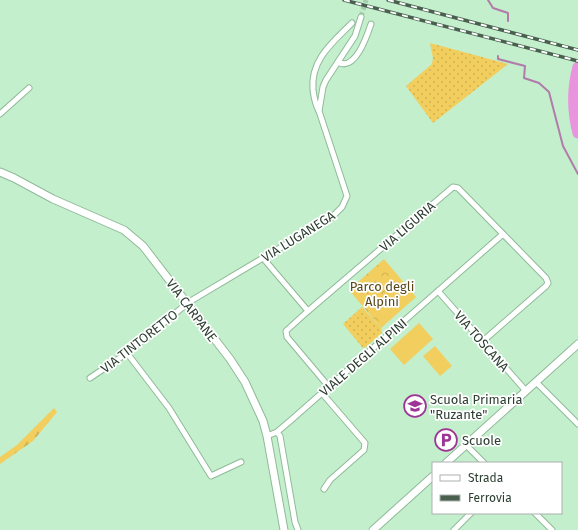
<svg xmlns="http://www.w3.org/2000/svg" width="578" height="530" viewBox="0 0 578 530" font-family="'Fira Sans',sans-serif">
<style>
.grass{fill:url(#grass-dots)}
.forest{fill:url(#forest-firs)}
.park{fill:url(#park-crowns)}
.garden{fill:#f1ce5e}
.lines{fill:none;stroke-linecap:round;stroke-linejoin:round}
.stream{stroke:#b17baa;stroke-width:2}
.river{stroke:#e995de;stroke-width:11}
.street-tunnel{stroke:#a5ccad;stroke-width:5;stroke-dasharray:5 2.5;stroke-linecap:butt}
.street-casing{stroke:#90ba99;stroke-width:7}
.secondary-casing{stroke:#90ba99;stroke-width:9}
.street{stroke:#fff;stroke-width:5}
.secondary{stroke:#fff;stroke-width:7}
.rail-casing{stroke:#49604f;stroke-width:3.5}
.rail{stroke:#fff;stroke-width:2;stroke-dasharray:6;stroke-linecap:butt}
.labels{text-anchor:middle;stroke-width:3.5;stroke-linejoin:round;paint-order:stroke}
.street-label{font-size:13px;fill:#2d3f32;stroke:#fff}
.park-label{font-size:13px;fill:#57481a;stroke:#fff}
.poi-label{font-size:13px;fill:#2d3f32;stroke:#fff;text-anchor:start}
</style>
<defs>
<pattern id="grass-dots" width="8" height="8" patternUnits="userSpaceOnUse"><rect width="8" height="8" fill="#f1ce5e"/><path d="M2 2h.1M6 6h.1" fill="none" stroke="#cfb252" stroke-width="1.8" stroke-linecap="round"/></pattern>
<pattern id="forest-firs" width="22" height="20" patternUnits="userSpaceOnUse"><rect width="22" height="20" fill="#f1ce5e"/><path d="M5 1l3.5 6h-7zM16 11l3.5 6h-7z" fill="#cfb252"/></pattern>
<pattern id="park-crowns" width="20" height="18" patternUnits="userSpaceOnUse"><rect width="20" height="18" fill="#f1ce5e"/><path d="M2 6a3 3 0 1 1 6 0M12 15a3 3 0 1 1 6 0" fill="none" stroke="#cfb252"/></pattern>
</defs>
<rect width="100%" height="100%" fill="#c3efcc"/>
<!-- grass -->
<g class="grass">
<polygon points="430,43 508,64 433,123 406,86 432,64 433,58"/>
<polygon points="362,307 381,328 382,333 366,347 363,348 343,324"/>
</g>
<!-- forest -->
<polygon class="forest" points="54,408 57,412 33,441 0,464 0,457 17,445"/>
<!-- park -->
<polygon class="park" points="384,259 416,297 381,328 349,290"/>
<!-- garden -->
<g class="garden">
<polygon points="375,289 393,310 382,320 364,299"/>
<polygon points="419,323 433,339 404,365 390,349"/>
<polygon points="435,346 452,366 440,376 423,356"/>
</g>
<g class="lines">
<!-- stream -->
<g class="stream">
<polyline points="488,0 493,8 508,13 508,21"/>
<polyline points="498,56 498,59 525,66 524,78 539,83 549,92 563,146 578,174"/>
</g>
<!-- river -->
<path class="river" d="M 578,67 C 572,89 572,110 578,133"/>
<!-- street-tunnel -->
<polyline class="street-tunnel" points="361,17 366,0"/>
<!-- street casing -->
<g class="street-casing">
<g id="street">
<path d="M 338,62 C 355,72 367,36 371,24"/>
<path d="M 319,111 C 315,104 314,98 313,90 C 310,60 333,42 352,23"/>
<polyline points="0,114 29,88"/>
<polyline points="263,258 308,311 286,331 287,337 329,387"/>
<polyline points="438,291 526,391"/>
<polyline points="308,311 453,187 458,188 503,234"/>
<polyline points="127,353 169,408 211,476 241,462"/>
<polyline points="90,378 127,353 189,302 332,217 342,207 347,196 319,111 323,87 326,80 355,36 361,17"/>
<polyline points="536,382 578,424"/>
<polyline points="322,393 365,443 364,450 330,480 324,489"/>
<polyline points="277,432 280,436 295,522 298,530"/>
<polyline points="267,436 277,432 290,421 503,234 546,278 548,283 546,286 483,341"/>
<polyline points="466,445 484,463"/>
<polyline points="535,513 552,530"/>
<polyline points="454,530 471,513"/>
</g>
</g>
<!-- secondary casing -->
<g class="secondary-casing">
<g id="secondary">
<polyline points="0,172 14,178 53,199 124,230 143,246 230,359 245,382 263,421 267,436 284,530"/>
<polyline points="446,463 578,344"/>
<polyline points="373,530 433,476"/>
</g>
</g>
<!-- street -->
<use href="#street" class="street"/>
<!-- secondary -->
<use href="#secondary" class="secondary"/>
<!-- rail casing -->
<g class="rail-casing">
<g id="rail">
<polyline points="344,0 578,61"/>
<polyline points="388,0 578,50"/>
</g>
</g>
<!-- rail -->
<use href="#rail" class="rail"/>
</g>
<!-- icons -->
<defs>
<g id="school-ring" transform="scale(1.15)"><circle r="9.5" fill="#fff" stroke="#9e3495" stroke-width="1.5"/><path d="M0-5L7-2L0 1L-7-2ZM-4 1L0 2.5L4 1V4Q0 6-4 4Z" fill="#9e3495"/></g>
<g id="parking-ring" transform="scale(1.15)"><circle r="9.5" fill="#fff" stroke="#9e3495" stroke-width="1.5"/><path d="M-3.5-5.5H1a3.5 3.5 0 0 1 0 7H-1V5.5H-3.5ZM-1-3.4V-.6H.8a1.4 1.4 0 0 0 0-2.8Z" fill="#9e3495"/></g>
</defs>
<g fill-rule="evenodd">
<use href="#school-ring" x="415" y="406"/>
<use href="#parking-ring" x="446" y="440"/>
</g>
<g class="labels">
<!-- street labels -->
<g class="street-label">
<text transform="translate(407 226) rotate(-41)" y="5">VIA LIGURIA</text>
<text transform="translate(298 236) rotate(-32)" y="5">VIA LUGANEGA</text>
<text transform="translate(192 310) rotate(53)" y="5">VIA CARPANE</text>
<text transform="translate(139 341) rotate(-38)" y="5">VIA TINTORETTO</text>
<text transform="translate(482 341) rotate(49)" y="5">VIA TOSCANA</text>
<text transform="translate(363 357) rotate(-41)" y="5">VIALE DEGLI ALPINI</text>
</g>
<!-- park labels -->
<g class="park-label">
<text x="382" y="291">Parco degli<tspan x="382" dy="15">Alpini</tspan></text>
</g>
<!-- poi labels -->
<g class="poi-label">
<text x="430" y="404">Scuola Primaria<tspan x="430" dy="15">"Ruzante"</tspan></text>
<text x="462" y="445">Scuole</text>
</g>
</g>
<!-- legend -->
<rect x="432" y="462" width="130" height="52" fill="#ffffff" stroke="#abb2ad"/>
<rect x="440" y="475" width="20" height="6" fill="#ffffff" stroke="#abb2ad"/>
<text x="468" y="482" font-size="12" fill="#2d3f32">Strada</text>
<rect x="440" y="495" width="20" height="6" fill="#49604f" stroke="#abb2ad"/>
<text x="468" y="502" font-size="12" fill="#2d3f32">Ferrovia</text>
</svg>
